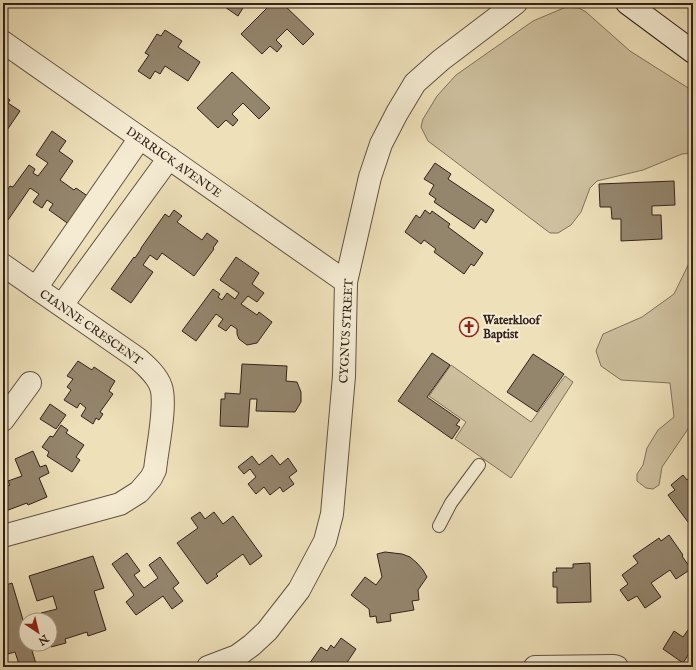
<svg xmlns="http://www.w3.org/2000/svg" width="696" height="670" viewBox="0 0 696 670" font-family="'IM FELL English',serif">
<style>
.green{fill:#cec09e;stroke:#80715c}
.building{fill:#94856d;stroke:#32221b}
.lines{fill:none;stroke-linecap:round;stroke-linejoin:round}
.lane-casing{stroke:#615242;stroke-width:14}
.street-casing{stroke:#615242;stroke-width:24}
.secondary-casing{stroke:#32221b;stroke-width:24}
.lane{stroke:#f4ebd2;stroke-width:12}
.street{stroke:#f4ebd2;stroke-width:22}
.secondary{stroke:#f4ebd2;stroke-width:22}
.labels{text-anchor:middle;stroke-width:4;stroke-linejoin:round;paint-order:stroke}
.street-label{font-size:12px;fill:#32221b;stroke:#f4ebd2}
.poi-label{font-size:12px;font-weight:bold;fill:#32221b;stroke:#f4ebd2;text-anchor:start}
</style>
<rect width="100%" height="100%" fill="#eee0b9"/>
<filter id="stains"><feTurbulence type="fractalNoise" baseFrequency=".005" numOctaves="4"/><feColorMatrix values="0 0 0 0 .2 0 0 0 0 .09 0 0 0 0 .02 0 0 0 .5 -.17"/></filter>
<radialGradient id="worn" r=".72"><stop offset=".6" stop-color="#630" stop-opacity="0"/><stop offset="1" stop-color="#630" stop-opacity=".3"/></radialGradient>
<!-- green -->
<g class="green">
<polygon points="566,7 579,8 586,12 630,51 693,91 693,153 682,154 643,170 597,181 590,188 581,212 571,225 558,233 550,233 428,141 421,127 423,119 437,96 456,75 533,21"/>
<polygon points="693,255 693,417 688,429 662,467 659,485 653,489 646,488 637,481 637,474 643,465 647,448 658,430 674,417 670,383 621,380 601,366 596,351 603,334 642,317 674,294"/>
<polygon points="451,365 531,422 565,376 573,382 511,478 455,439 466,422 429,396"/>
</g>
<!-- building -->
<g class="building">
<polygon points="219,3 246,3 238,16"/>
<polygon points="264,3 282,3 314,34 303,45 287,29 276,40 282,46 277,52 270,46 262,54 241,34 268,7"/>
<polygon points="165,30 182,41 178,47 200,62 188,81 165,66 160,74 155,71 150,79 138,71 149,55 145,53 157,34 161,36"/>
<polygon points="232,72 270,108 259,119 243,103 232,114 238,120 233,126 226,120 218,128 197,108"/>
<polygon points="3,95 10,100 8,103 20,111 3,136"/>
<polygon points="52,131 66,141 59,151 73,161 60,180 74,190 76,188 89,197 70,225 49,210 53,204 47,200 42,208 33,202 39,194 30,188 8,220 3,217 3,196 10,186 13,187 29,165 35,169 33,173 38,176 48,163 36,155"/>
<polygon points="435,163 451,174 448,179 494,210 486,223 481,219 474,229 434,202 436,199 429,194 434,185 424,179"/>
<polygon points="674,181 675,205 652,206 652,215 661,215 662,239 621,241 621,219 612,219 611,207 600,207 599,184"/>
<polygon points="174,210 182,216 177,222 202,240 207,233 218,241 213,248 214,249 194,276 162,253 157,260 150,255 143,265 153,272 131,303 111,289 134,257 135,258 141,249 141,248 165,214 169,217"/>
<polygon points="425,210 430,214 432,211 450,224 448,227 483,253 474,266 471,264 464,274 434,252 436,249 424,240 421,244 405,232 416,215 420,218"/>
<polygon points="236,257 259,273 252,284 264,293 257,302 248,296 241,304 257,315 259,312 272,322 257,343 247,345 239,339 237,334 237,329 231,325 226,331 218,326 223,319 216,314 196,341 182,331 213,289 220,294 218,297 222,300 227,293 235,299 239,293 220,280"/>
<polygon points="432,353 450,365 427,397 460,420 456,425 460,427 452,439 398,401"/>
<polygon points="533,354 564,374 537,412 507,392"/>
<polygon points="78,361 92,370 94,367 115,381 109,391 113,394 100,412 103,414 99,420 96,418 93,424 81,416 86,408 80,403 77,408 64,400 71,390 67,387 73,379 67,376"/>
<polygon points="242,364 287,366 286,381 297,382 301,392 301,402 295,412 256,411 257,399 250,399 248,427 220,426 221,399 225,399 225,393 240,394"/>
<polygon points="50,404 66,415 56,429 40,419"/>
<polygon points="61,425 68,430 66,433 84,445 76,457 80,460 72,472 47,456 49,452 42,447 50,436 53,437"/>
<polygon points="33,451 40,467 46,465 49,473 39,478 47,497 28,505 27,503 3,512 3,494 8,492 5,487 10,485 8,481 22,476 15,459"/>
<polygon points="272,455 280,465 288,458 297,471 289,477 294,484 283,492 280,487 270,495 264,487 256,494 248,484 256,477 250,469 244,474 238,467 252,456 259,465"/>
<polygon points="683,475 687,480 693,476 693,518 688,522 668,495 675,490 671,485"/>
<polygon points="200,512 205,519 214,512 223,524 233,516 262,556 250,565 243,554 216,574 218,576 207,584 177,543 198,528 191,518"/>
<polygon points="669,535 683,555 682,556 691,569 676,579 670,570 651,583 661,597 645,608 637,596 628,601 620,590 628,584 622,575 638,563 633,556 659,538 661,541"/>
<polygon points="385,552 402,554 410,557 417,563 423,570 427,577 418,590 419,600 412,601 414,610 390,614 391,621 377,623 376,616 370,617 369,609 351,595 365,577 376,585 382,577 377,554"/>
<polygon points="127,553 140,571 134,575 144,588 158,578 149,565 160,557 179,583 173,588 183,601 172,609 163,596 136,615 126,602 134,595 112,564"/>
<polygon points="93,556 104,588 94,591 106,630 88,636 87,632 65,639 66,643 51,647 50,643 50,620 43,620 41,613 57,609 53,596 37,601 29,576"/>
<polygon points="590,563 591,602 557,603 557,587 553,587 553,572 557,572 556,568 573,568 573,564"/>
<polygon points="12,583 26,630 26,644 30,644 37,667 20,667 15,652 4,655 3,650 3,586"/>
<polygon points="693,623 693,650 692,649 683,663 663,649 674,631 683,637"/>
<polygon points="341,638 356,649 346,664 350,667 307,667 321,647 327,651 331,645 334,648"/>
</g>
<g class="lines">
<!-- lane casing -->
<g class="lane-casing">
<polyline id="lane" points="439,526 451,503 479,465"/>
</g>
<!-- street casing -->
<g class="street-casing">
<g id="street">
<polyline points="3,42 346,282"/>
<path d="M 3,265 L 137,358 C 146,366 157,375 161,387 C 167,405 157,449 155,470 L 151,478 L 139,492 L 120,504 L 3,536"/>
<polyline points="36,288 140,138"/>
<polyline points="62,305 169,158"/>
<polyline points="3,420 30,383"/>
<polyline points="208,667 237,656 252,645 267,631 299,590 325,541 332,514 344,376 346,282 370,177 381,144 397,113 415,83 441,60 516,3"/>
<polyline points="535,667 614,666 617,667"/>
</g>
</g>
<!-- secondary casing -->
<g class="secondary-casing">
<polyline id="secondary" points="627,3 693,52"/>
</g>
<!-- lane -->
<use href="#lane" class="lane"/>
<!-- street -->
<use href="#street" class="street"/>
<!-- secondary -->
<use href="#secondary" class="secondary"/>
</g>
<!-- icons -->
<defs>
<g id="church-ring" transform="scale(1)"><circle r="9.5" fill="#f4ebd2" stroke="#8f2418" stroke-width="1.5"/><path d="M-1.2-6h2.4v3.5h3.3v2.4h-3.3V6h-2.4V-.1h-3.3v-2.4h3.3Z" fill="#8f2418"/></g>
</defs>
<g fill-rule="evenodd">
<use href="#church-ring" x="469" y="327"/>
</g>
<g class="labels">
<!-- street labels -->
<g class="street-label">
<text transform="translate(174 162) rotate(35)" y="4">DERRICK AVENUE</text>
<text transform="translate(91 327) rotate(35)" y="4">CIANNE CRESCENT</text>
<text transform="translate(346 331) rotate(-87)" y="4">CYGNUS STREET</text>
</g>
<!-- poi labels -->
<g class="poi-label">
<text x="483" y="324">Waterkloof<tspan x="483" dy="14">Baptist</tspan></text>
</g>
</g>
<!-- margin -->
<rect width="696" height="670" fill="none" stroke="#eee0b9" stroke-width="16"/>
<rect x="4" y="4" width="688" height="662" fill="none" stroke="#32221b" stroke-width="2"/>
<rect x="8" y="8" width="680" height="654" fill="none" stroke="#32221b"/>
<!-- north arrow -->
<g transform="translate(38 632) rotate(145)"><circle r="19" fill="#f4ebd2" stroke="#a69b89"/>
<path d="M0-3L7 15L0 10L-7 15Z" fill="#8f2418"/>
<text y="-6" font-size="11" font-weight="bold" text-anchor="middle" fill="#32221b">N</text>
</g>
<rect width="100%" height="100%" filter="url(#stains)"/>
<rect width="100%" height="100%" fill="url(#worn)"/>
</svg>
